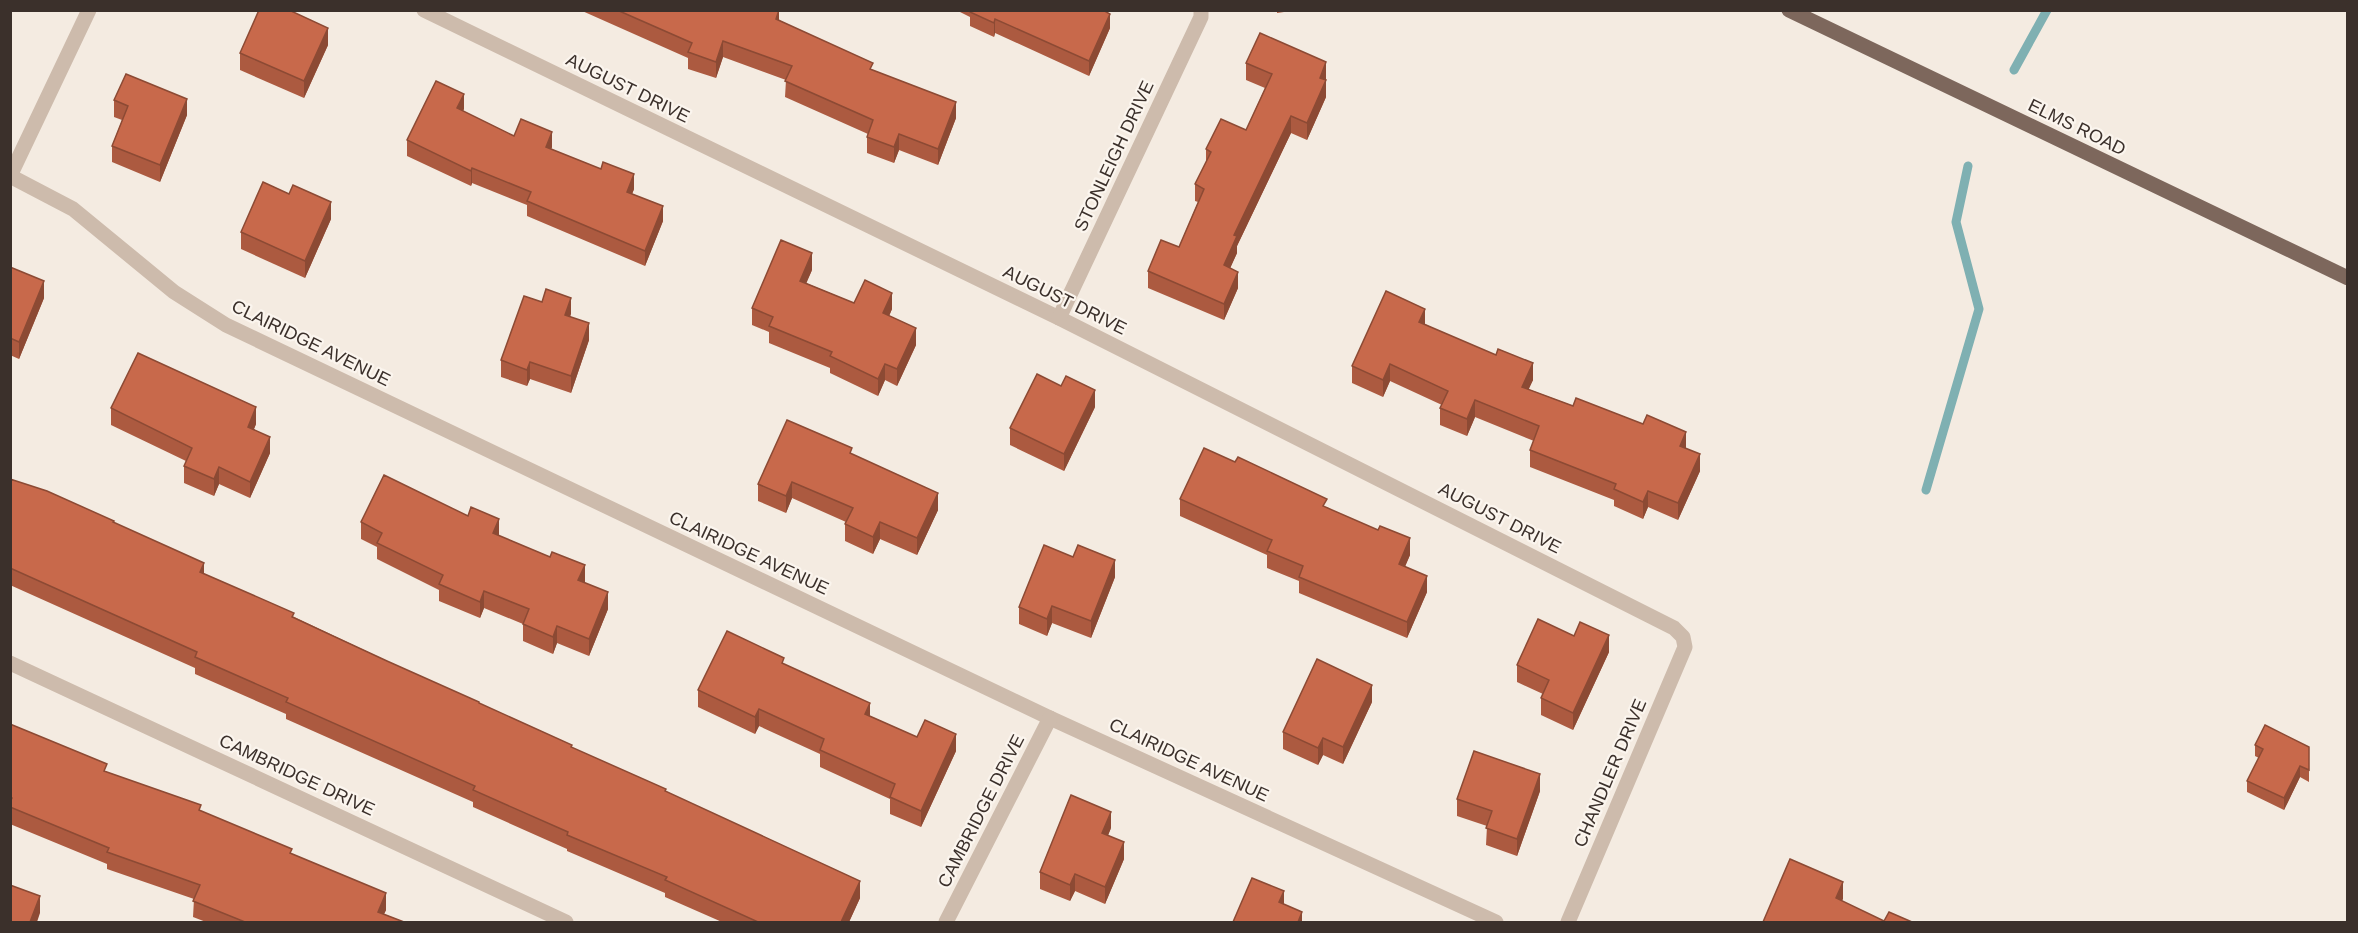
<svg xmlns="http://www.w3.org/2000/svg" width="2358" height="933" viewBox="0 0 2358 933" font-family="Arial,sans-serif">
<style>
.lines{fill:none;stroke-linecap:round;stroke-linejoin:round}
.stream{stroke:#7fb0b2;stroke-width:9}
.minor{stroke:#cdbbac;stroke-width:15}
.major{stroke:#7d675c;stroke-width:15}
.wall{fill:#ac5a40}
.shaded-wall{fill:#8c4a34}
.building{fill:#c8694b;stroke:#8c4a34;stroke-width:1.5}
.labels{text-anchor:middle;stroke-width:4.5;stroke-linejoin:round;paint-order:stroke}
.street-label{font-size:18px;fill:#3b302b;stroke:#fbf5ee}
</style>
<rect width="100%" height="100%" fill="#f4ebe1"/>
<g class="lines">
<!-- stream -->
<g class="stream">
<polyline points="2014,70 2047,10"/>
<polyline points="1926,490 1979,309 1956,222 1968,166"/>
</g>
<!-- minor -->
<g class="minor">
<polyline points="89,10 10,176 73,209 174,292 226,325 1050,718 1496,922"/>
<polyline points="424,10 1059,318 1674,628 1683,637 1685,647 1568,922"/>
<polyline points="1059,318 1201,17 1201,10"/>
<polyline points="10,663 566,922"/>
<polyline points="946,922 1050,718"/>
</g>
<!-- major -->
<polyline class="major" points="1789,10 2348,278"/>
</g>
<!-- wall -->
<g class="wall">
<polygon points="580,10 779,10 779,20 873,71 956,118 938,165 899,150 894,163 867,153 867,137 868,134 785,97 786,80 723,57 716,78 688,69 688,58"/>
<polygon points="956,10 1103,10 1110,28 1089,76 995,33 994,37 970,26 970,17"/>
<polygon points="1277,10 1298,10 1277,13"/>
<polygon points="328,45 304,98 240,70 240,53"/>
<polygon points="1246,63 1326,79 1326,97 1307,140 1291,133 1237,246 1237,253 1230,268 1238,288 1224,320 1148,288 1148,271 1179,247 1198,202 1195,201 1195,184 1206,163 1206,149 1246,130 1265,88 1246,80"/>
<polygon points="114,100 187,115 160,182 112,162 112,146 122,120 114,117"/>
<polygon points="464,109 463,111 514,136 552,147 551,149 634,189 632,194 663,221 645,266 527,216 527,205 472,183 471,186 407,156 407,140"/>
<polygon points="331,219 305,278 241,249 241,232"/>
<polygon points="10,267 44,298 19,359 10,355"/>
<polygon points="812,270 806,283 854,303 892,309 889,316 916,345 897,386 885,380 878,396 830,373 830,368 769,343 769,332 752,325 752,308"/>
<polygon points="571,314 570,316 589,340 571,393 530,379 527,386 501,377 501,360"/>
<polygon points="1425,324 1533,380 1528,389 1686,448 1700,471 1678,520 1648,507 1643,519 1614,506 1614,500 1530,467 1530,450 1534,441 1475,417 1467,436 1440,425 1440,408 1442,405 1390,381 1383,397 1352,383 1352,366"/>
<polygon points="1095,407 1064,471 1010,445 1010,428"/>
<polygon points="111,408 256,424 254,429 270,453 250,498 219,484 214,496 184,483 184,466 186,461 111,425"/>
<polygon points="852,454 938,510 917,555 880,539 873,554 845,541 845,524 846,522 792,498 786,513 758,501 758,484"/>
<polygon points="10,479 114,523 204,574 387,661 479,704 666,791 860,898 849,922 722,922 665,897 665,893 567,851 567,849 473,807 473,802 286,719 286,714 195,674 195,668 10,585"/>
<polygon points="1180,499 1327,507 1410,555 1405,566 1427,592 1407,638 1299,593 1299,581 1267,568 1267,555 1180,516"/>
<polygon points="468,516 499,536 585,582 584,583 608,609 589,656 557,643 553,654 523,641 523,624 484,608 480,618 439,601 439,590 377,559 377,547 361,539 361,522"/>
<polygon points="1073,557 1115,577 1091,638 1052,623 1047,636 1019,624 1019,607"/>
<polygon points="1609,652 1573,730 1541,715 1541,698 1543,694 1517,682 1517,665"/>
<polygon points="784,664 870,716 917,737 956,751 921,827 890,814 890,799 820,767 820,754 759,726 755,734 698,707 698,690"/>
<polygon points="1372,702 1343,764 1323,755 1318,765 1283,749 1283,732"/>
<polygon points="10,724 107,772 201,811 292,854 386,910 384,914 404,922 206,922 193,917 194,899 107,869 107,864 10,824"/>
<polygon points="2255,745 2309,747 2309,782 2300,777 2284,810 2247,792 2247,781 2259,758 2255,756"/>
<polygon points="1540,791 1517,856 1486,845 1487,826 1457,816 1457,799"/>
<polygon points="1111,828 1108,835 1124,859 1105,904 1075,891 1070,901 1040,889 1040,872"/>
</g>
<!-- shaded-wall -->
<g class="shaded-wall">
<polygon points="779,10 779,25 776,19"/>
<polygon points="1110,14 1110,28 1089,76 1089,61"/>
<polygon points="995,19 995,33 994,37 994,23"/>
<polygon points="328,28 328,45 304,98 304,81"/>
<polygon points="723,41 723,57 716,78 716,62"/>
<polygon points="1326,62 1326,79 1321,93 1326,80 1326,97 1307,140 1307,123 1320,78"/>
<polygon points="464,94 464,109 457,123 457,108"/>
<polygon points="187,99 187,115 160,182 160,165"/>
<polygon points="956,102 956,118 938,165 938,149"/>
<polygon points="1291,116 1291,133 1237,246 1237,253 1224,282 1224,265 1234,235"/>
<polygon points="552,132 552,147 546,162 546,147"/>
<polygon points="899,134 899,150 894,163 894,147"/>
<polygon points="472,168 472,183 471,186 471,171"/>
<polygon points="634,174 634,189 627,207 627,192"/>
<polygon points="331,202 331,219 305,278 305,261"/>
<polygon points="663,206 663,221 645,266 645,251"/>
<polygon points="812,253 812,270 800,298 800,281"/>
<polygon points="1238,272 1238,288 1224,320 1224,304"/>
<polygon points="44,281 44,298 19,359 19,342"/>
<polygon points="892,293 892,309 883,330 883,313"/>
<polygon points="571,298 571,314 565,331 565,315"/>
<polygon points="1425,309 1425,326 1419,322"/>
<polygon points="589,323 589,340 571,393 571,376"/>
<polygon points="916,328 916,345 897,386 897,369"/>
<polygon points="530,362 530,379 527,386 527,370"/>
<polygon points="1533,363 1533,380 1522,404 1522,387"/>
<polygon points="885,364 885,380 878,396 878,379"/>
<polygon points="1390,364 1390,381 1383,397 1383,380"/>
<polygon points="1095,390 1095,407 1064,471 1064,454"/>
<polygon points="1475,400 1475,417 1467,436 1467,419"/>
<polygon points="256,407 256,424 248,443 248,427"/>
<polygon points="1686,432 1686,449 1680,446"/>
<polygon points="270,437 270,453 250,498 250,482"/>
<polygon points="1700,454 1700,471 1678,520 1678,503"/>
<polygon points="219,467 219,484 214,496 214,479"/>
<polygon points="792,482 792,498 786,513 786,496"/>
<polygon points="1648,491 1648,507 1643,519 1643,502"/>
<polygon points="938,493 938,510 917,555 917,538"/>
<polygon points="499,519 499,536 493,533"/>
<polygon points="880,522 880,539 873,554 873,537"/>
<polygon points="1410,538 1410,555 1399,581 1399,564"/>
<polygon points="1115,560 1115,577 1091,638 1091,621"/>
<polygon points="204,563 204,580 200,572"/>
<polygon points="585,565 585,582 578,597 578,580"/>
<polygon points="1427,576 1427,592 1407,638 1407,622"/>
<polygon points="484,591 484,608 480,618 480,602"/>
<polygon points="608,592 608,609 589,656 589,639"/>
<polygon points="1052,606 1052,623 1047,636 1047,619"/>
<polygon points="557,626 557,643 553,654 553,637"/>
<polygon points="1609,635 1609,652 1573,730 1573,713"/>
<polygon points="1372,685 1372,702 1343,764 1343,747"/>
<polygon points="870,703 870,720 865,714"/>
<polygon points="759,709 759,726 755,734 755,717"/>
<polygon points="956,734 956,751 921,827 921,811"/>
<polygon points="1323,738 1323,755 1318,765 1318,748"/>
<polygon points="2300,766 2300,777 2284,810 2284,798"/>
<polygon points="1540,774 1540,791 1517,856 1517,839"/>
<polygon points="1111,812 1111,828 1102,850 1102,833"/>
<polygon points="1124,842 1124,859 1105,904 1105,887"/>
<polygon points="1075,874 1075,891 1070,901 1070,885"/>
<polygon points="860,881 860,898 849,922 841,922"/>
<polygon points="1843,882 1843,899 1836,915 1836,898"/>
<polygon points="1284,891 1284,908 1279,902"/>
<polygon points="386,893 386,910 380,922 378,912"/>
<polygon points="40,896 40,913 37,922 30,922"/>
<polygon points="1302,912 1302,922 1298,922"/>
</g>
<!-- building -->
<g class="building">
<polygon points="259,10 289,10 328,28 304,81 240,53"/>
<polygon points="617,10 779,10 776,19 873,63 870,69 956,102 938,149 899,134 894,147 867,137 873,120 785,81 792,66 723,41 716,62 688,52 692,43"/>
<polygon points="970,10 1103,10 1110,14 1089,61 995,19 994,23 970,12"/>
<polygon points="1260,33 1326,62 1320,78 1326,80 1307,123 1291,116 1234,235 1237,236 1224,265 1238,272 1224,304 1148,271 1161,240 1179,247 1204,189 1195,184 1211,152 1206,149 1221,119 1246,130 1272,74 1246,63"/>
<polygon points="126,74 187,99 160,165 112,146 128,106 114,100"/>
<polygon points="436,81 464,94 457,108 514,136 521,119 552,132 546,147 601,169 603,162 634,174 627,192 663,206 645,251 527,201 531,192 472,168 471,171 407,140"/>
<polygon points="263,182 289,194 293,185 331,202 305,261 241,232"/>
<polygon points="781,240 812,253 800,281 854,303 865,280 892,293 883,313 916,328 897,369 885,364 878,379 830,356 832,352 769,326 773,317 752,308"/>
<polygon points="10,267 44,281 19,342 10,338"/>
<polygon points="546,289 571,298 565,315 589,323 571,376 530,362 527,370 501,360 524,296 542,302"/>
<polygon points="1386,291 1425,309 1419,322 1496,355 1498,349 1533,363 1522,387 1573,406 1576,398 1643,424 1647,415 1686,432 1680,446 1700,454 1678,503 1648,491 1643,502 1614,489 1616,484 1530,450 1539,426 1475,400 1467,419 1440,408 1448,391 1390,364 1383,380 1352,366"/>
<polygon points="138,353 256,407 248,427 270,437 250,482 219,467 214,479 184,466 192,448 111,408"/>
<polygon points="1037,374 1061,386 1066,376 1095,390 1064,454 1010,428"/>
<polygon points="787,420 852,448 850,453 938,493 917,538 880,522 873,537 845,524 853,508 792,482 786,496 758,484"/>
<polygon points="1204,448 1235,462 1238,457 1327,499 1323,506 1378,530 1380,526 1410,538 1399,564 1427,576 1407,622 1299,577 1303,566 1267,551 1272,540 1180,499"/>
<polygon points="384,475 468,516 471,507 499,519 493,533 550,557 552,552 585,565 578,580 608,592 589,639 557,626 553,637 523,624 529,609 484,591 480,602 439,584 443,575 377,543 382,533 361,522"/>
<polygon points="10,479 47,491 114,521 113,522 204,563 200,572 294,613 292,617 387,661 479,702 479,703 572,745 571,747 666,789 665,791 860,881 841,922 758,922 665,880 667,877 567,835 568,832 473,790 475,786 286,702 288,698 195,657 197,652 10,568"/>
<polygon points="1044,545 1073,557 1078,545 1115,560 1091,621 1052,606 1047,619 1019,607"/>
<polygon points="1538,619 1574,636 1580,622 1609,635 1573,713 1541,698 1549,680 1517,665"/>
<polygon points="727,631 784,658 782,663 870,703 865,714 917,737 925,720 956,734 921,811 890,797 895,784 820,750 824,739 759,709 755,717 698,690"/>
<polygon points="1317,659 1372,685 1343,747 1323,738 1318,748 1283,732"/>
<polygon points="10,724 107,764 104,771 201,805 199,810 292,849 290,853 386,893 378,912 404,922 245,922 193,901 200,885 107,852 109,848 10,807 10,802 12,798 10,797"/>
<polygon points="2265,725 2309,747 2309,770 2300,766 2284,798 2247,781 2263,749 2255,745"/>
<polygon points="1474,751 1540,774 1517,839 1486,828 1492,811 1457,799"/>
<polygon points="1071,795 1111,812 1102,833 1124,842 1105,887 1075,874 1070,885 1040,872"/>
<polygon points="1790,859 1843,882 1836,898 1884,921 1889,912 1912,922 1763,922"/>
<polygon points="1252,878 1284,891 1279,902 1302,912 1298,922 1233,922"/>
<polygon points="10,885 40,896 30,922 10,922"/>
</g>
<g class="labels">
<!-- street labels -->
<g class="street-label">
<text transform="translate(628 88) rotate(26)" y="6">AUGUST DRIVE</text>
<text transform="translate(2077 127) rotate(26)" y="6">ELMS ROAD</text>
<text transform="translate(1114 156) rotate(-65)" y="6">STONLEIGH DRIVE</text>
<text transform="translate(1065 300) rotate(26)" y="6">AUGUST DRIVE</text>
<text transform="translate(311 343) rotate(26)" y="6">CLAIRIDGE AVENUE</text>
<text transform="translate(1500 518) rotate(27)" y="6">AUGUST DRIVE</text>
<text transform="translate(749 553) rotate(25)" y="6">CLAIRIDGE AVENUE</text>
<text transform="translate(1189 760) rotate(25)" y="6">CLAIRIDGE AVENUE</text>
<text transform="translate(1610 773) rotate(-67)" y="6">CHANDLER DRIVE</text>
<text transform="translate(297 775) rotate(25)" y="6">CAMBRIDGE DRIVE</text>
<text transform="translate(981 811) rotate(-63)" y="6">CAMBRIDGE DRIVE</text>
</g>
</g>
<!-- border -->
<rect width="2358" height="933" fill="none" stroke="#3b302b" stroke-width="24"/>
</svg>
